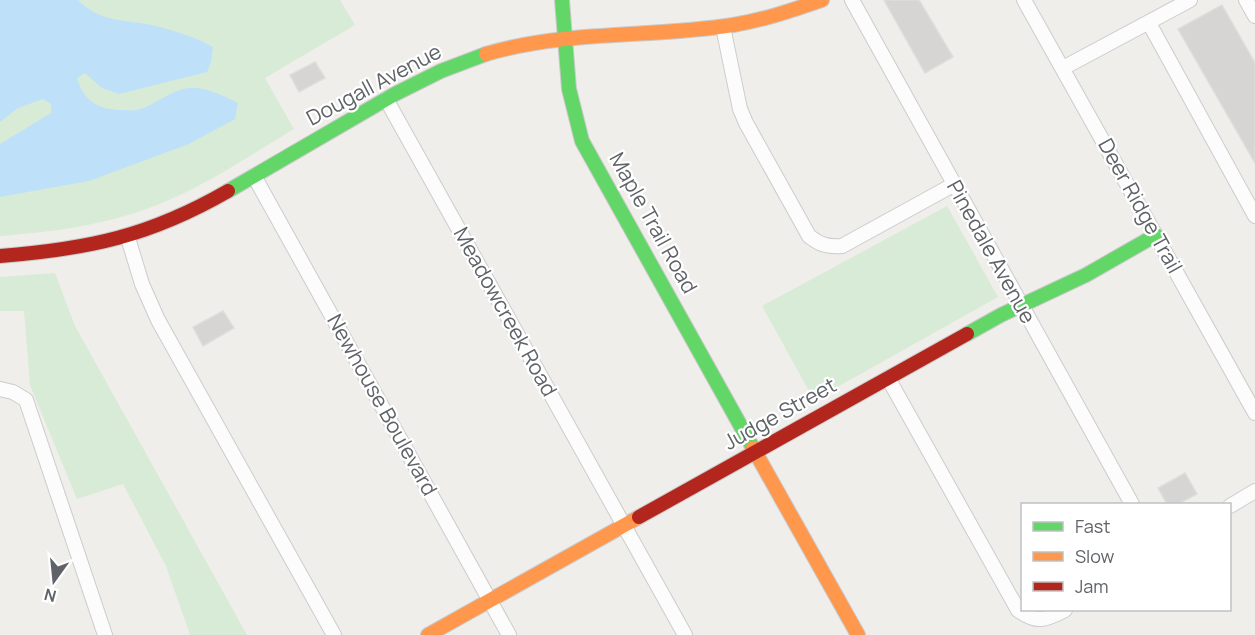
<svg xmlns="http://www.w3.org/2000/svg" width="1255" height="635" viewBox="0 0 1255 635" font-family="Manrope,sans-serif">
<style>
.green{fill:#d8ebd6}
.water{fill:#bfe0f9}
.building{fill:#d6d5d3;stroke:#deddd9;stroke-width:1.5}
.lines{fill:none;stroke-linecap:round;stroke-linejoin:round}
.street-casing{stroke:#cbcccc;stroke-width:16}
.fast-casing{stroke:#cacacb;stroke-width:16}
.slow-casing{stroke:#cacacb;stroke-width:16}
.jam-casing{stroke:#cacacb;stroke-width:16}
.street{stroke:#fdfcfc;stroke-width:14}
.fast{stroke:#63d668;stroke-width:14}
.slow{stroke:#ff974d;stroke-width:14}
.jam{stroke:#b3261e;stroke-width:14}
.labels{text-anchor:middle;stroke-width:4.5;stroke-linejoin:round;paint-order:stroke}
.street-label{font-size:21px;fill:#5f6368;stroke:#fff}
</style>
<rect width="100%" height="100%" fill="#efeeea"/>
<!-- green -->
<g class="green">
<path d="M 0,0 L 340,0 L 355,25 L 265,78 L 294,129 C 252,154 202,188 157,205 C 106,225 54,232 0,236 Z"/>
<polygon points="947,206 998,297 814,400 762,306"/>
<polygon points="55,273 75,326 247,635 190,635 166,566 123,484 77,499 30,385 24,311 0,311 0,277"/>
</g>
<!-- water -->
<path class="water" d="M 0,0 L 78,0 C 102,24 127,19 156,26 C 175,31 196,37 213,47 L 211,62 L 207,72 L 119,94 L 102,88 L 85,73 L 77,78 C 84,102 99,110 123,110 C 127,110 133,111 137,110 C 154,106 170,90 189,88 C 205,86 224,96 238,103 L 235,119 L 189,144 L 89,181 L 0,197 L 0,144 L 51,113 L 51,104 L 43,99 L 18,108 L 0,122 Z"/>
<!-- building -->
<g class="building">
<polygon points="884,0 919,0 953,57 925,73"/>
<polygon points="1222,5 1255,63 1255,163 1178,29"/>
<polygon points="315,62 325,78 299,92 290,75"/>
<polygon points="223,311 234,328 203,346 193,327"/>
<polygon points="1185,473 1197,494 1178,504 1167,504 1158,488"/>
</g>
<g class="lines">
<!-- street casing -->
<g class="street-casing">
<g id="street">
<polyline points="852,0 1132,504"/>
<polyline points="1024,0 1255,413"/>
<polyline points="1246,0 1255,16"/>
<polyline points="1149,23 1255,216"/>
<path d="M 723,27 L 740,109 L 746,123 L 809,236 C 820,245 828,247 842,246 L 953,185"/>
<polyline points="1063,68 1190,0"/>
<polyline points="386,99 685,635"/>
<polyline points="254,176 509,635"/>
<polyline points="128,238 142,284 158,320 334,635"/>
<path d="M 888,378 L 1018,610 C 1037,624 1046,620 1065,610"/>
<polyline points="0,389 13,392 26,400 105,635"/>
<polyline points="1230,506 1255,491"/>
</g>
</g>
<!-- fast casing -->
<g class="fast-casing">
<g id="fast">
<polyline points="562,0 569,89 582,141 753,448"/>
<polyline points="228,191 395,94 441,71 486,54"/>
<polyline points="967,334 1001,315 1086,275 1156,235"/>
</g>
</g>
<!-- slow casing -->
<g class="slow-casing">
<g id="slow">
<path d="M 486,54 C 567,30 651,38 733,25 C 764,20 793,10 822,0"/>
<polyline points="753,448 858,635"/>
<polyline points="428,635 639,517"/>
</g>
</g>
<!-- jam casing -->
<g class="jam-casing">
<g id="jam">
<path d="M 0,256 C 89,249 150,236 228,191"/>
<polyline points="639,517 967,334"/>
</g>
</g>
<!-- street -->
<use href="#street" class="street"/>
<!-- fast -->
<use href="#fast" class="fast"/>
<!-- slow -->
<use href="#slow" class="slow"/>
<!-- jam -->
<use href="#jam" class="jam"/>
</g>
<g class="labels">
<!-- street labels -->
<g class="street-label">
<text transform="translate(374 85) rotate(-28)" y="7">Dougall Avenue</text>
<text transform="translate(1140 206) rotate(61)" y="7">Deer Ridge Trail</text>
<text transform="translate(653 223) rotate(61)" y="7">Maple Trail Road</text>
<text transform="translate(991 252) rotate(61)" y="7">Pinedale Avenue</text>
<text transform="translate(505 312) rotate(61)" y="7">Meadowcreek Road</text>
<text transform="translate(382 405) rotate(61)" y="7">Newhouse Boulevard</text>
<text transform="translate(780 414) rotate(-29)" y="7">Judge Street</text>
</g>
</g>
<!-- legend -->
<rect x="1021" y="503" width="210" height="108" fill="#ffffff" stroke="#bfc1c3" stroke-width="1.5"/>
<rect x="1033" y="522" width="30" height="9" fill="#63d668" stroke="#bfc1c3" stroke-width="1.5"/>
<text x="1075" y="533" font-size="18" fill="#5f6368">Fast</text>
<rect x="1033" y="552" width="30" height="9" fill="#ff974d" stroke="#bfc1c3" stroke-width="1.5"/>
<text x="1075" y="563" font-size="18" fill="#5f6368">Slow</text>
<rect x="1033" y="582" width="30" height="9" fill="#b3261e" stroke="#bfc1c3" stroke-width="1.5"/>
<text x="1075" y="593" font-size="18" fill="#5f6368">Jam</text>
<!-- north arrow -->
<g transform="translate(54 581) rotate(195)" stroke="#ffffff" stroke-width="4.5" paint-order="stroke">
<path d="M0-4.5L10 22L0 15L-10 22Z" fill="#5f6368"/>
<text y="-9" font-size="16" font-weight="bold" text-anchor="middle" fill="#5f6368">N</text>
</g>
</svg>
